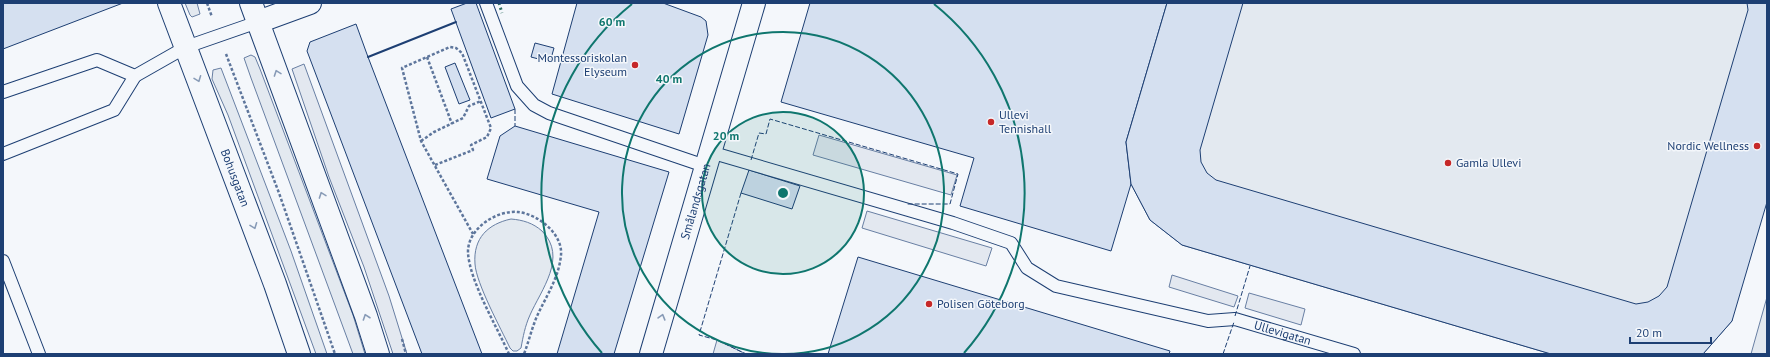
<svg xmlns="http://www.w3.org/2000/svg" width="1770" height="357" viewBox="0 0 1770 357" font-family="'PT Sans',sans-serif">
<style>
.green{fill:#e3e9f0;stroke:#687fa3}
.parking{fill:#e3e8f0;stroke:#687fa3}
.building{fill:#d5e0f0;stroke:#1d3f73}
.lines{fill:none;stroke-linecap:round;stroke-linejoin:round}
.lane-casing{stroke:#1d3f73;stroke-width:14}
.street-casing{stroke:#1d3f73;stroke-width:24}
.path{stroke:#5e769c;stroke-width:2.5;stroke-dasharray:3 2;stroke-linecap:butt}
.lane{stroke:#f4f7fb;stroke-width:12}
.street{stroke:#f4f7fb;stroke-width:22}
.hedge{stroke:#2c6c60;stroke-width:3;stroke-dasharray:2 3;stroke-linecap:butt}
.fence{stroke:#1d3f73;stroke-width:1;stroke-dasharray:5 2;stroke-linecap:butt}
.wall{stroke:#1d3f73;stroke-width:2}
.oneway{stroke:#889bb7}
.ring{fill:none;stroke:#0f766e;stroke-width:2}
.poi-dot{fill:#c62828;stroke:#f4f7fb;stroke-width:1.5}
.labels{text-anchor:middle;stroke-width:3;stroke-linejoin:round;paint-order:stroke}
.poi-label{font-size:12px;fill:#1d3f73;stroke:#f4f7fb;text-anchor:start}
.street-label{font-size:12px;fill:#1d3f73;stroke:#f4f7fb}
.centre{fill:#0f766e;stroke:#f4f7fb;stroke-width:2}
.ring-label{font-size:12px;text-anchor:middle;font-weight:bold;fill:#0f766e;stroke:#f4f7fb;stroke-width:3;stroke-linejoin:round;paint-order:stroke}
</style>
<rect width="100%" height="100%" fill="#f4f7fb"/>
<!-- green -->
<g class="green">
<polygon points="185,3 197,3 200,14 192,17 190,15"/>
<polygon points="1167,3 1767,3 1732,321 1703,354 1551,354 1182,245 1150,220 1131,184"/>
<polygon points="251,55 255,57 260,69 353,315 365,354 353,354 251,78 244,58"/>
<polygon points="221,68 291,251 327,354 316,354 228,115 212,79 213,70"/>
<path d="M 511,219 C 523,220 533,223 542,231 C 568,257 541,290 530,315 C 525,326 523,337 521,348 L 517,351 L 513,351 L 510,348 C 501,329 476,283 475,264 C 473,238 488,224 511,219 Z"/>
<polygon points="1767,297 1767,354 1751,354"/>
<polygon points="717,340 746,354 713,354"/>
</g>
<!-- parking -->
<g class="parking">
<polygon points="304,64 389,296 407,354 393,354 364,267 329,177 292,69"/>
<polygon points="819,135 957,175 951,195 813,155"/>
<polygon points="867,211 992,248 986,266 862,228"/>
<polygon points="1172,275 1238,296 1234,307 1169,287"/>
<polygon points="1249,293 1305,309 1301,325 1245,308"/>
</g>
<!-- building -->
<g class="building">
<polygon points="3,3 123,3 3,49"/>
<polygon points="467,3 476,3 515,109 491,118 451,9"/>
<polygon points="577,3 663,3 701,17 706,21 708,35 679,134 552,94"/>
<polygon points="810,3 1167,3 1126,142 1131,184 1111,251 960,206 974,158 781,102"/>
<polygon points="1167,3 1243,3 1200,150 1201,162 1207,173 1216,180 1636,304 1648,302 1659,296 1667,287 1748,10 1747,3 1767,3 1767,202 1732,321 1703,354 1551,354 1182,245 1150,220 1131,184 1126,142"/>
<polygon points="356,24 368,57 482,354 422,354 307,51 310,42"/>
<polygon points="535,43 554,48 550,62 531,57"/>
<polygon points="455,63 470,100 459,104 445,67"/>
<polygon points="515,126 669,172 614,354 557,354 599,212 487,179 500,136"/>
<polygon points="749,170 800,186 792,209 741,193"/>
<polygon points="858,257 1170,351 1169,354 828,354"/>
</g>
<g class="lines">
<!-- lane casing -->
<g class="lane-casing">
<g id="lane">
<polyline points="486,3 517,86 534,105 549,113 705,166"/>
<polyline points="3,92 97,60 135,76 186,47 258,22"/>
<path id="s1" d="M 710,152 L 953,223 L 1011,243 L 1027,268 L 1056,286 L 1208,321 L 1235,319 L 1354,354"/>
<polyline points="3,154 114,110 135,76"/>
<polyline points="3,261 39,354"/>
</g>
</g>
<!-- street casing -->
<g class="street-casing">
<g id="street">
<path id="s2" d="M 169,3 L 275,284 L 299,354"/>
<polyline points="251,3 366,316 378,354"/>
<polyline points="258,22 310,3"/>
<path id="s3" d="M 651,354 L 754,3"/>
</g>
</g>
<!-- path -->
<g class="path">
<polyline points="207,3 212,17"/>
<polyline points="226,54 279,193 335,354"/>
<polyline points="427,57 452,124"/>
<polyline points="421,141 434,132 463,118 469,106 481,101"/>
<polyline points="435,165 473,150 471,145 487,137 491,128 462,53 456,48 450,47 402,68 421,141 473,234"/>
<polyline points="402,339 406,354"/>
<path d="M 509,354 C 497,327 470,282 468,253 C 467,229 496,210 518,212 C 538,214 563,234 561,255 C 559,277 547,295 538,314 C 532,327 529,341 524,354"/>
</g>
<!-- lane -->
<use href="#lane" class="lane"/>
<!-- street -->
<use href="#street" class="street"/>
<!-- hedge -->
<polyline class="hedge" points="499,3 502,13"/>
<!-- fence -->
<g class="fence">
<polyline points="515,109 515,126"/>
<polyline points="751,160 759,133 766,134 770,119 958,174 950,204 907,204"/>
<polyline points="741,193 699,335 717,340 746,354"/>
<polyline points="1235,316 1250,266"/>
<polyline points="1223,354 1234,322"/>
</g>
<!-- wall -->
<polyline class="wall" points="368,57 456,22"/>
</g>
<!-- one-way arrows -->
<defs><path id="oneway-chevron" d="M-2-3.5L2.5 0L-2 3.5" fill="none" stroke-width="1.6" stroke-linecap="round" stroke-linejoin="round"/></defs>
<g class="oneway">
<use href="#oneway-chevron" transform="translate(277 73) rotate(-110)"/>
<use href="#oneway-chevron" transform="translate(198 79) rotate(69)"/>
<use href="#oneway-chevron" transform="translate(322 195) rotate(-110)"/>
<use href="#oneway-chevron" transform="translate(254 226) rotate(69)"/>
<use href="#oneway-chevron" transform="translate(366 317) rotate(-109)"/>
<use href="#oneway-chevron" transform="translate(662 317) rotate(-74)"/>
</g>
<!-- distance rings -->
<circle cx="783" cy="193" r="81" fill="#0f766e" fill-opacity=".12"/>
<g class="ring">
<circle cx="783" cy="193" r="81"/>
<path d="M782 354A161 161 0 1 1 784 354"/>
<path d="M602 353A242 242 0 0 1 632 4M934 4A242 242 0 0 1 964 353"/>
</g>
<!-- markers -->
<g class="poi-dot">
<circle cx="635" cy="65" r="4"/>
<circle cx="991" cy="122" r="4"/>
<circle cx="1757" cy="146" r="4"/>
<circle cx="1448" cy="163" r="4"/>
<circle cx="929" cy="304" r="4"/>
</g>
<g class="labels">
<!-- poi labels -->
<g class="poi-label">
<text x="627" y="62" text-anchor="end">Montessoriskolan<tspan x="627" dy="14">Elyseum</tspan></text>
<text x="999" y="119">Ullevi<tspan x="999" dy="14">Tennishall</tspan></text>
<text x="1749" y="150" text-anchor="end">Nordic Wellness</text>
<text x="1456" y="167">Gamla Ullevi</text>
<text x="937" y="308">Polisen Göteborg</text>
</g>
<!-- street labels -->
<g class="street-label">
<text dy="4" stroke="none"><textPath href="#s2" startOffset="187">Bohusgatan</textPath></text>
<text dy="4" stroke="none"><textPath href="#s3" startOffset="159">Smålandsgatan</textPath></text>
<text dy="4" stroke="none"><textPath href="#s1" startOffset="611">Ullevigatan</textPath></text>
</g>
</g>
<circle cx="783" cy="193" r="6" class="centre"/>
<g class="ring-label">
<text x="612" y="26">60 m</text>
<text x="669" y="83">40 m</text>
<text x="726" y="140">20 m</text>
</g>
<!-- border -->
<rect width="1770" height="357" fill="none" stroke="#1d3f73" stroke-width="8"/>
<!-- scale -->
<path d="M1630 337v6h81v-6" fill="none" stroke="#1d3f73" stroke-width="2"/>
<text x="1636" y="337" font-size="12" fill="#1d3f73" stroke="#f4f7fb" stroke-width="3" paint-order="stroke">20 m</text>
</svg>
